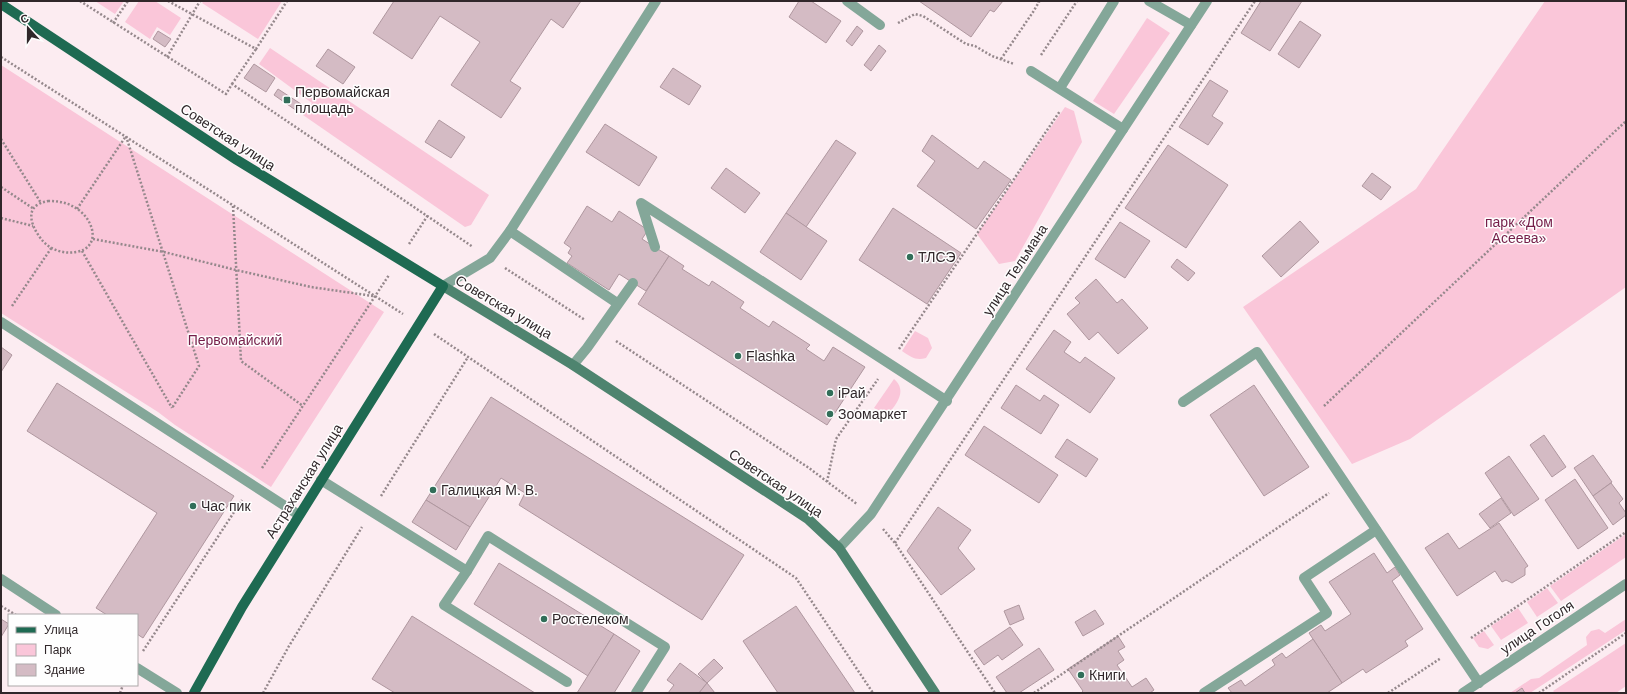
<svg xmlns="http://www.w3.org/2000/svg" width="1627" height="694" viewBox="0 0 1627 694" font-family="Helvetica,sans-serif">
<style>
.green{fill:#fac6d9}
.building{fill:#d4bbc4;stroke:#af979f}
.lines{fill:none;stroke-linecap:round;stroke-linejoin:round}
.path{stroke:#95888c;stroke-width:2.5;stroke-dasharray:2 2;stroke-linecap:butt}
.lane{stroke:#84a799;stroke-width:10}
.street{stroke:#84a799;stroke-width:10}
.secondary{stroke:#4e846f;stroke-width:10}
.primary{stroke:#1e6a52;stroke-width:10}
.poi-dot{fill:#316e59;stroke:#fefefe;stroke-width:1.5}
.labels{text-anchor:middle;stroke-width:3;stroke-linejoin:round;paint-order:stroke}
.poi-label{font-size:14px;fill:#30272a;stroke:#fefefe;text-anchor:start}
.street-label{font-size:14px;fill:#30272a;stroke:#fefefe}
.park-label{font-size:14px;fill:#751e49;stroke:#fefefe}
</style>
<rect width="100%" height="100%" fill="#fcecf1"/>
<!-- green -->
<g class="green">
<polygon points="95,1 124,1 115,14"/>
<polygon points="139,1 155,1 181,18 170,35 157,27 150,39 125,22"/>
<polygon points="204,1 282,1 258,39 202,3"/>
<polygon points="1545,1 1626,1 1626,287 1410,439 1352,464 1243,307 1416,189"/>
<polygon points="1147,18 1170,33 1114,114 1093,101"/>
<polygon points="270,48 489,195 471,225 465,227 303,115 312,103 259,64"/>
<polygon points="1,65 384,312 271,487 175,425 158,412 1,313"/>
<polygon points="1065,107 1074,111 1082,142 1015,261 999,264 977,234"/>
<path d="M 915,331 L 928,338 L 932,348 L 926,358 C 916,361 911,357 902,351 Z"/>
<path d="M 894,379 C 908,391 896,404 888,415 L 874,408 Z"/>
<polygon points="1626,534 1626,557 1561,601 1550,586"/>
<polygon points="1547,588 1558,603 1537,617 1527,602"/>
<polygon points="1518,608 1528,623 1501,640 1491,626"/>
<polygon points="1626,619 1626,630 1530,693 1524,693 1522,689 1515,693 1510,693 1531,679 1539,678 1587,645 1586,637 1591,631 1599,629 1605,633"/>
<polygon points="1484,631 1494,645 1488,649 1479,647 1473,638"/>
<polygon points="1626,643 1626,686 1616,693 1555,693 1553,691"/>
</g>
<!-- building -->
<g class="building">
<polygon points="394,1 581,1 563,28 551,19 510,81 521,88 501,118 451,85 480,42 440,16 412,59 373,33"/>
<polygon points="799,1 811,1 841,21 826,43 789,17"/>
<polygon points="919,1 1003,1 994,12 990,10 971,37"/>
<polygon points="1261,1 1302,1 1270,51 1241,33"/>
<polygon points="1300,21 1321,35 1299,68 1278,54"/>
<polygon points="857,26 863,31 852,46 846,41"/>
<polygon points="158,31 171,39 165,47 153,39"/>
<polygon points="879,45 886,51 871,71 864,65"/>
<polygon points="328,49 355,67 343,84 316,66"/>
<polygon points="254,64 275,78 266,92 244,78"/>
<polygon points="673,68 701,86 689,105 660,87"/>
<polygon points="1210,80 1228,91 1212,116 1223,123 1208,145 1179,127"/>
<polygon points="278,89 301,104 297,111 274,95"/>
<polygon points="439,120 465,137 451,158 425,142"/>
<polygon points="605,124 657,157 639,186 586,152"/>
<polygon points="932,135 978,169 984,161 1011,180 976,229 917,186 935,161 922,151"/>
<polygon points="836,140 856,153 806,227 786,213"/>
<polygon points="1168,145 1228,185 1186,248 1125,208"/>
<polygon points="726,168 760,193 745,213 711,188"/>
<polygon points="1372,173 1391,187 1381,200 1362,186"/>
<polygon points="587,206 612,222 619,211 648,230 642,239 669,256 646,291 619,274 609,290 567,263 572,256 568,253 571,248 564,243"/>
<polygon points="893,208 961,253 927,304 859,260"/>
<polygon points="786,213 827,241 801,280 760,252"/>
<polygon points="1300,221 1319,242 1281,277 1262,256"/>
<polygon points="1120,222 1150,241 1125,278 1095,259"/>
<polygon points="669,256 684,266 682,269 709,286 712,281 744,302 740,308 769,327 773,321 810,345 806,349 824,361 833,347 865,367 827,425 638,304"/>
<polygon points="1177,259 1195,273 1188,281 1171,267"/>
<polygon points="1096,279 1117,303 1122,299 1148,328 1118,354 1098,332 1089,340 1067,314 1080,303 1075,298"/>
<polygon points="1054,330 1071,342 1064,352 1080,363 1085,357 1115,378 1090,413 1026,369"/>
<polygon points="1,347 12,355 1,372"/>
<polygon points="57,383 234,496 143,638 137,634 137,615 107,615 96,608 157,513 27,431"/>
<polygon points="1016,385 1040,401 1044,395 1059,405 1041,434 1001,408"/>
<polygon points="1254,385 1309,467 1264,496 1210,415"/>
<polygon points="491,397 744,555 702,620 519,505 525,493 501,478 470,527 426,500"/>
<polygon points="984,426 1058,475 1039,503 965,455"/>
<polygon points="1544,435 1566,467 1552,477 1530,445"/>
<polygon points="1067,439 1098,459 1086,477 1055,457"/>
<polygon points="1593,455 1612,482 1593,496 1574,468"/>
<polygon points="1509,456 1539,499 1514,516 1485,473"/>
<polygon points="1575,479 1608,528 1578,549 1545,500"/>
<polygon points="1611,483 1623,499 1619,503 1626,513 1626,515 1613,525 1593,496"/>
<polygon points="1501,498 1511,513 1490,528 1479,514"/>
<polygon points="426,500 470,527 456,550 412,522"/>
<polygon points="938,507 971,530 958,548 975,569 941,595 907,551"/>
<polygon points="1499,523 1528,566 1525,568 1525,575 1512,583 1506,580 1502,582 1495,571 1457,596 1425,548 1448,533 1459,549"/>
<polygon points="1374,553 1387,573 1395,567 1400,575 1392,581 1423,629 1405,641 1408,646 1366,673 1363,669 1342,683 1309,633 1321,625 1325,631 1351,614 1329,582"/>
<polygon points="499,563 614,634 588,676 474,604"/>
<polygon points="1019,605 1024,619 1010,625 1004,611"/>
<polygon points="796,606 855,693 778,693 743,641"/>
<polygon points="1095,610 1104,624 1083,636 1075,622"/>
<polygon points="412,616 535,693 395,693 372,679"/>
<polygon points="1,619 9,624 1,637"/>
<polygon points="1010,627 1023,645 1002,660 998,655 984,665 974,651"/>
<polygon points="614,634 640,651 614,693 577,693"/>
<polygon points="1118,636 1125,647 1118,651 1124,660 1117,665 1132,687 1146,678 1154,690 1150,693 1081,693 1083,691 1068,669"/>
<polygon points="1313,639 1342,683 1327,693 1232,693 1228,688 1241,680 1245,686 1275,665 1272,660 1282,653 1286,658"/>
<polygon points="1039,648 1054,670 1019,693 1007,693 996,677"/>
<polygon points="714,659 723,668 707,683 698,674"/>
<polygon points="680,663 707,683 699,693 668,693 674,685 667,680"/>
<polygon points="707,683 715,693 699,693"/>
<polygon points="1522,688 1525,693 1515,693"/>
</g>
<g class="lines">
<!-- path -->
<g class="path">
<polyline points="80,1 226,94 232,84 473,247"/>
<polyline points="168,1 256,49 287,1"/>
<polyline points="113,23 128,1"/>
<polyline points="898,23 915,14 923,16 966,44 975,46 992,56 1014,64"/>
<polyline points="1041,55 1077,1"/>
<polyline points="1,57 403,314"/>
<polyline points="167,57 200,1"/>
<polyline points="1001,59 1033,12 1039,2 1038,1"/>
<polyline points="232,84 256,49"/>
<polyline points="1,139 41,203"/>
<polyline points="1,187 34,209"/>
<path d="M 48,201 C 60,201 70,203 80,211 C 95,223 100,248 76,252 C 66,254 55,251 47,245 C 37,237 22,212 39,204 C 42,202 45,202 48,201 Z"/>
<polyline points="233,206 241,361 303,406"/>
<polyline points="77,209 126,136 199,366 172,408"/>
<polyline points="1,218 33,226"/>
<polyline points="93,239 164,252 236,270 311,287 373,296"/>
<polyline points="409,244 428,215"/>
<polyline points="82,251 172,408"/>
<polyline points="505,268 585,320"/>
<polyline points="12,306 52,247"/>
<polyline points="434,334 796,578 873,693"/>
<polyline points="616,341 809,468 857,504"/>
<polyline points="899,349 1060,111"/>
<polyline points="1324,406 1626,121"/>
<polyline points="262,468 389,275"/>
<polyline points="827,482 836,439 878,379"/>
<polyline points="381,496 468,357"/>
<polyline points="883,529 895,543 995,693"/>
<polyline points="895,543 1255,1"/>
<polyline points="1,606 16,615"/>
<polyline points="1471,638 1626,532"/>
<polyline points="143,651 242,500"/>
<polyline points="120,693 123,685"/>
<polyline points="263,693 289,646 362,527"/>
<polyline points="1034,693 1329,493"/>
<polyline points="1388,693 1441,658"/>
<polyline points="1539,693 1626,633"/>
</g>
<!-- lane -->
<g class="lane">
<polyline points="1149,1 1191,25"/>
<polyline points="1031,71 1123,129"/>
<polyline points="1060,88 1114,1"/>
<polyline points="510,231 617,303"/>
<polyline points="655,247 641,203 947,401"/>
<polyline points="443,286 490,258 510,231 656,1"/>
<polyline points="1,322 299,515"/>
<polyline points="573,365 587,348 633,283"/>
<polyline points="1183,402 1257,352 1479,683"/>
<polyline points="321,480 467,571 444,605 567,682"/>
<polyline points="467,571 488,536 665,647 636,693"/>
<polyline points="1204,693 1327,613 1304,578 1376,530"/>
</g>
<!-- street -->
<g class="street">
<polyline points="847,1 880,25"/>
<polyline points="839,548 871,514 1207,1"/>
<polyline points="1,579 56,615"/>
<polyline points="137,668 177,693"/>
<polyline points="1463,693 1626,584"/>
</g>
<!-- secondary -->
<polyline class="secondary" points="443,286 573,365 808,519 839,548 935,693"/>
<!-- primary -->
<polyline class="primary" points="1,4 237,160 443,286 242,607 194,693"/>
</g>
<!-- markers -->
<g class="poi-dot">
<rect x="283" y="96" width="8" height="8" rx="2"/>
<circle cx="910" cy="257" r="4"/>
<circle cx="738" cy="356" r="4"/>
<circle cx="830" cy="393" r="4"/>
<circle cx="830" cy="414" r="4"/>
<circle cx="433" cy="490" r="4"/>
<circle cx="193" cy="506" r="4"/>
<circle cx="544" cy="619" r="4"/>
<circle cx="1081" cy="675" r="4"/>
</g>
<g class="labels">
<!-- poi labels -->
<g class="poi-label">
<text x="295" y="97">Первомайская<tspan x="295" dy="16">площадь</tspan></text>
<text x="918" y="262">ТЛСЭ</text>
<text x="746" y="361">Flashka</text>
<text x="838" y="398">iРай</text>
<text x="838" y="419">Зоомаркет</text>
<text x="441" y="495">Галицкая М. В.</text>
<text x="201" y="511">Час пик</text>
<text x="552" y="624">Ростелеком</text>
<text x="1089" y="680">Книги</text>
</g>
<!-- street labels -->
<g class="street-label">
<text transform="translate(228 137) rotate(33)" y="5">Советская улица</text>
<text transform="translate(1015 270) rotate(-57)" y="5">улица Тельмана</text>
<text transform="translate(504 307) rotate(31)" y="5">Советская улица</text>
<text transform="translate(304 481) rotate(-58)" y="5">Астраханская улица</text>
<text transform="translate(776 483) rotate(34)" y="5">Советская улица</text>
<text transform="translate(1537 627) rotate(-34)" y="5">улица Гоголя</text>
</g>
<!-- park labels -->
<g class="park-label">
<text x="1519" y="227">парк «Дом<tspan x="1519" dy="16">Асеева»</tspan></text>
<text x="235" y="345">Первомайский</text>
</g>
</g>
<!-- border -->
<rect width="1627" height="694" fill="none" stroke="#30272a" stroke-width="4"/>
<!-- legend -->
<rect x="8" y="614" width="130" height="72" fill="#fefefe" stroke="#aca8a9"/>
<rect x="16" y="627" width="20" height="6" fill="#1e6a52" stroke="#aca8a9"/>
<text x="44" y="634" font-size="12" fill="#30272a">Улица</text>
<rect x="16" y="644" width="20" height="12" fill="#fac6d9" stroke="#aca8a9"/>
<text x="44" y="654" font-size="12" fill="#30272a">Парк</text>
<rect x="16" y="664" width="20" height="12" fill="#d4bbc4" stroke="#aca8a9"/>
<text x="44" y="674" font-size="12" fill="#30272a">Здание</text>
<!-- north arrow -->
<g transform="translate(28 28) rotate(339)" stroke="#fefefe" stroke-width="3" paint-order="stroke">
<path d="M0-3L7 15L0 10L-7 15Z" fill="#30272a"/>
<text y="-6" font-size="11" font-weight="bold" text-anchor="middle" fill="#30272a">С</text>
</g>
</svg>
